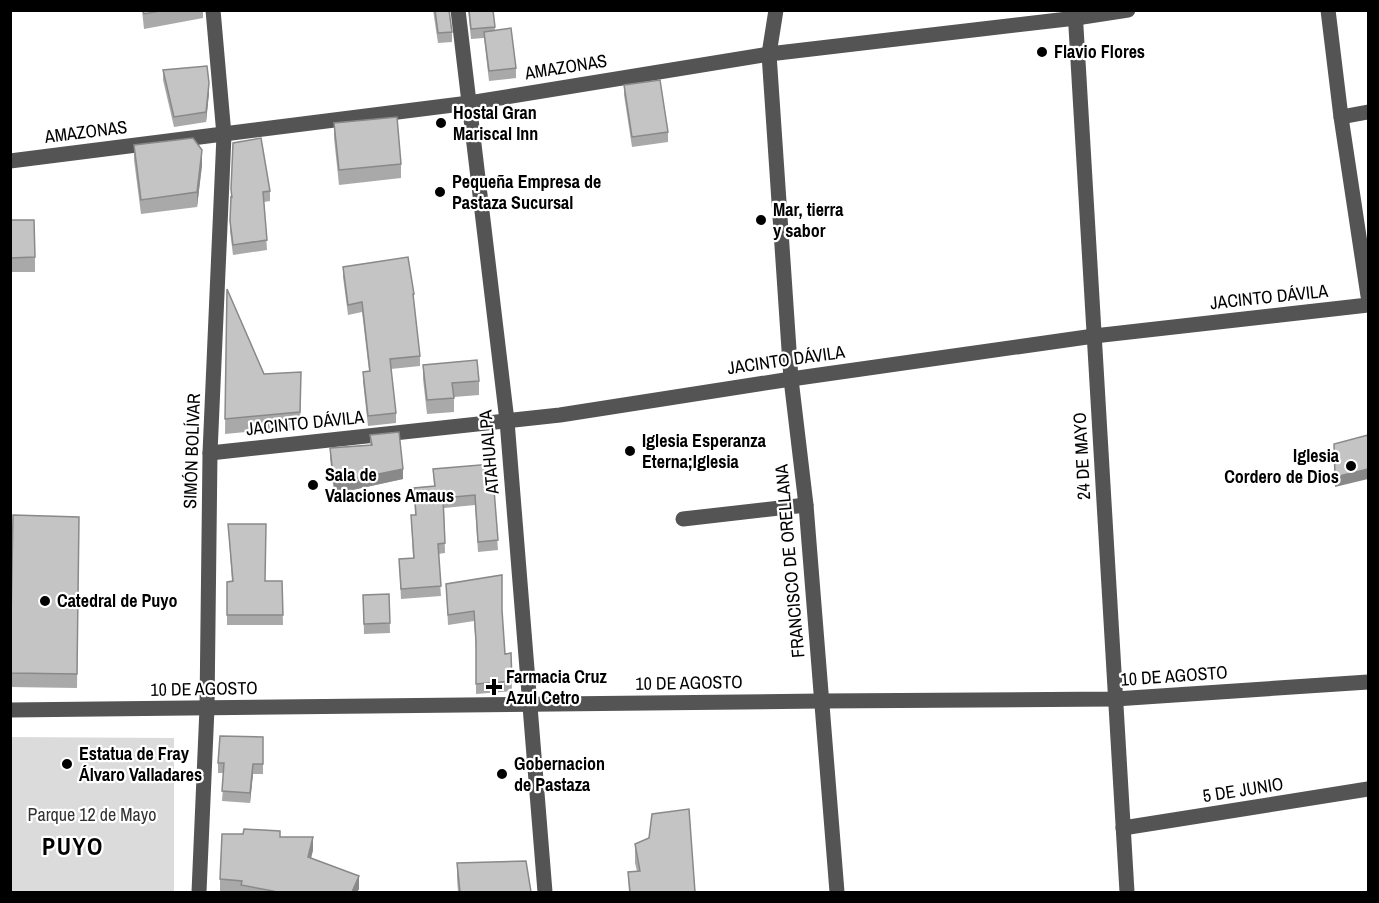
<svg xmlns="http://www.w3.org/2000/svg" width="1379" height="903" viewBox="0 0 1379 903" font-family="'Archivo Narrow',sans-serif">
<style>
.green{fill:#dbdbdb}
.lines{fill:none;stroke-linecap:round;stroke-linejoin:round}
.minor{stroke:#545454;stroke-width:15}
.wall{fill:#a9a9a9}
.shaded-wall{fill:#898989}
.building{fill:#c4c4c4;stroke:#898989;stroke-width:1.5}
.poi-dot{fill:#000;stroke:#fff;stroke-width:2}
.labels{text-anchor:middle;stroke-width:4.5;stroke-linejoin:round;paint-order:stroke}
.poi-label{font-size:18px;font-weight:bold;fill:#000;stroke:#fff;text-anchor:start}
.street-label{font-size:18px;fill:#000;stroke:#fff}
.park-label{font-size:18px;fill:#323232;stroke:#fff}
.district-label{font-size:24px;font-weight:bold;letter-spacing:1.5px;fill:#000;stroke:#fff}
</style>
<rect width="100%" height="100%" fill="#fff"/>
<!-- green -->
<polygon class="green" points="11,737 174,738 174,892 11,892"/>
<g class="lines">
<!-- minor -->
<g class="minor">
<polyline points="458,10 507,421 545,892"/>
<polyline points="776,10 769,54 791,379 806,505 837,892"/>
<polyline points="1075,10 1127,892"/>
<polyline points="1328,10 1341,117 1368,296"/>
<polyline points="1341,117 1368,112"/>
<polyline points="10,161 469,103 769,54 1076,18 1128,10"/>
<polyline points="210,453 560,415 791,379 1094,336 1368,305"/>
<polyline points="683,519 806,505"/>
<polyline points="10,710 821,701 1115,699 1368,682"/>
<polyline points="1123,828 1368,789"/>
<polyline points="199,892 207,708 210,453 224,135 213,10"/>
</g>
</g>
<!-- wall -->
<g class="wall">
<polygon points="142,10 203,10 203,18 144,29"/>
<polygon points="433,10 449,10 452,32 452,42 438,43"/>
<polygon points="468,10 493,10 495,30 516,68 516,78 489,81 484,38 471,39"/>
<polygon points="163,70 209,93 206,122 174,127 163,80"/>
<polygon points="624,85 668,132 668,142 632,147 624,95"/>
<polygon points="334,123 401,164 401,178 339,185 334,138"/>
<polygon points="233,143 270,191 270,201 264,202 267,250 233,255 230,231"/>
<polygon points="134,145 202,165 197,207 141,214 134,160"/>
<polygon points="10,220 35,257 35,272 10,272"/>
<polygon points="343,267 414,294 414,303 420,356 420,366 391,369 396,413 396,423 368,426 363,382 363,372 369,371 362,312 348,315 343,277"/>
<polygon points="227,289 264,374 301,387 300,427 225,434"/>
<polygon points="423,365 479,381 479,395 454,397 454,412 427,414 423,379"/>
<polygon points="370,435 403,479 334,494 330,458 330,448 370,445"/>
<polygon points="492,464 498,550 478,552 475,505 444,508 445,553 438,554 441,596 401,599 399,559 413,558 411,515 415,515 414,488 434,486 433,469"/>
<polygon points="79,517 77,688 10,687 10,656"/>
<polygon points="228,524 265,581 282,581 283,625 227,625 227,582 232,582"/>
<polygon points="446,584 502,611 505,654 511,653 512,691 476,694 476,650 474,621 448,625"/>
<polygon points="389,594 390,633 364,634 363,595"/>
<polygon points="263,737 263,774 253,774 250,803 222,801 224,773 218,773 218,763"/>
<polygon points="280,837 313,850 311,858 359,889 357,892 220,892 220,879"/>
<polygon points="635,844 695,892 629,892 628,872 637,871 635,863"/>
<polygon points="457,863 531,892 458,892 457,878"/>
</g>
<!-- shaded-wall -->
<g class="shaded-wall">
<polygon points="209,83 209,93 206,122 206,112"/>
<polygon points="202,150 202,165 197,207 197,192"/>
<polygon points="403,469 403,479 334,494 334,483"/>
<polygon points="1368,469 1368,479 1335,487 1335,477"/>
<polygon points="253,764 253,774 250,803 250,793"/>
<polygon points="313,837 313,850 308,870 308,857"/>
<polygon points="359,876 359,889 357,892 352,892"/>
</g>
<!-- building -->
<g class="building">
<polygon points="143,10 165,10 144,14"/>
<polygon points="435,10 449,10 452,32 438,33"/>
<polygon points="469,10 493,10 495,27 471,29"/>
<polygon points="511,28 516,68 489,71 484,32"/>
<polygon points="207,66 209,83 206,112 174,117 163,70"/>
<polygon points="660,80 668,132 632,137 624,85"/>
<polygon points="397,117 401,164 339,170 334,123"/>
<polygon points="193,138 202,150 197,192 141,200 134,145"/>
<polygon points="261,138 270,191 263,192 267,240 233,245 230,221 231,196 232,198 231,189 233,143"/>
<polygon points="10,220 34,220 35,257 10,258"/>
<polygon points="408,257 414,294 413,294 420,356 390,359 396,413 368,416 363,372 370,371 362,302 348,305 343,267"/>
<polygon points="227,289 264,374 301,372 300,412 225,419"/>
<polygon points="477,360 479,381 452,383 454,398 427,400 423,365"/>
<polygon points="399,432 403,469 334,483 330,448 372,445 370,435"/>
<polygon points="1368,435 1368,469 1335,477 1334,444"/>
<polygon points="492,464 498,540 478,542 475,495 443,498 445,543 438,544 441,586 401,589 399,559 414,558 411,515 416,515 414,488 435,486 433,469"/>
<polygon points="13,515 79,517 77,674 10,673"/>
<polygon points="228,524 266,524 265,581 282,581 283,615 227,615 227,582 233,581"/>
<polygon points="502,575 502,610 505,654 511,653 512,681 476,684 476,641 474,611 448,615 446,584"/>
<polygon points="389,594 390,623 364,624 363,595"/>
<polygon points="220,736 263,737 263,764 253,764 250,793 222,791 224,763 218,763"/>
<polygon points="689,809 695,892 630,892 628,872 640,871 635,844 649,838 652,814"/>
<polygon points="244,829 280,831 280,837 313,837 308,857 359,876 352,892 276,892 273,891 241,885 242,881 220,879 222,834 243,834"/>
<polygon points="526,861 531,892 460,892 457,863"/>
</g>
<!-- markers -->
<g class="poi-dot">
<circle cx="1042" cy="52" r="6"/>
<circle cx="441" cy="123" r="6"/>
<circle cx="440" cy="192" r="6"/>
<circle cx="761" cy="220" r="6"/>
<circle cx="630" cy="451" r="6"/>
<circle cx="1351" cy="466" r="6"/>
<circle cx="313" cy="485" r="6"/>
<circle cx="45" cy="601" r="6"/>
<path d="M491 678h6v6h6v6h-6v6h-6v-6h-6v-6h6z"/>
<circle cx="67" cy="764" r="6"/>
<circle cx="502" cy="774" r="6"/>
</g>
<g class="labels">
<!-- poi labels -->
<g class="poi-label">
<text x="1054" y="58">Flavio Flores</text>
<text x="453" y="119">Hostal Gran<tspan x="453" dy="21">Mariscal Inn</tspan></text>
<text x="452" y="188">Pequeña Empresa de<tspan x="452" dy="21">Pastaza Sucursal</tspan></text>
<text x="773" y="216">Mar, tierra<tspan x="773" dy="21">y sabor</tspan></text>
<text x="642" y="447">Iglesia Esperanza<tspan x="642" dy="21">Eterna;Iglesia</tspan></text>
<text x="1339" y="462" text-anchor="end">Iglesia<tspan x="1339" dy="21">Cordero de Dios</tspan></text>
<text x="325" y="481">Sala de<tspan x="325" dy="21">Valaciones Amaus</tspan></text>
<text x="57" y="607">Catedral de Puyo</text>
<text x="506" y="683">Farmacia Cruz<tspan x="506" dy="21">Azul Cetro</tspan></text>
<text x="79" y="760">Estatua de Fray<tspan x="79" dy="21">Álvaro Valladares</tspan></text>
<text x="514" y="770">Gobernacion<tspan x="514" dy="21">de Pastaza</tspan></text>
</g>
<!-- street labels -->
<g class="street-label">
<text transform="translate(566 67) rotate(-9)" y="6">AMAZONAS</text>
<text transform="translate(86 132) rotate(-7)" y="6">AMAZONAS</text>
<text transform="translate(1269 297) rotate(-6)" y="6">JACINTO DÁVILA</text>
<text transform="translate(786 360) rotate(-8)" y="6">JACINTO DÁVILA</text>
<text transform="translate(305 423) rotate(-6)" y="6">JACINTO DÁVILA</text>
<text transform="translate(192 451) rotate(-88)" y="6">SIMÓN BOLÍVAR</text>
<text transform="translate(489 452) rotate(-95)" y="6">ATAHUALPA</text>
<text transform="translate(1082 456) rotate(-93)" y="6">24 DE MAYO</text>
<text transform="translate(790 561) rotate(-95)" y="6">FRANCISCO DE ORELLANA</text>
<text transform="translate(1174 676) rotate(-4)" y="6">10 DE AGOSTO</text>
<text transform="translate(689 683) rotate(-1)" y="6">10 DE AGOSTO</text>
<text transform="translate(204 689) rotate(-1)" y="6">10 DE AGOSTO</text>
<text transform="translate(1243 790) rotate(-9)" y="6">5 DE JUNIO</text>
</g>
<!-- park labels -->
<g class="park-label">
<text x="92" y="821">Parque 12 de Mayo</text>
</g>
<!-- district labels -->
<g class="district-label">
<text x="73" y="855">PUYO</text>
</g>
</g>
<!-- border -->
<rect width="1379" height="903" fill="none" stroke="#000000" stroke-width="24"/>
</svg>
